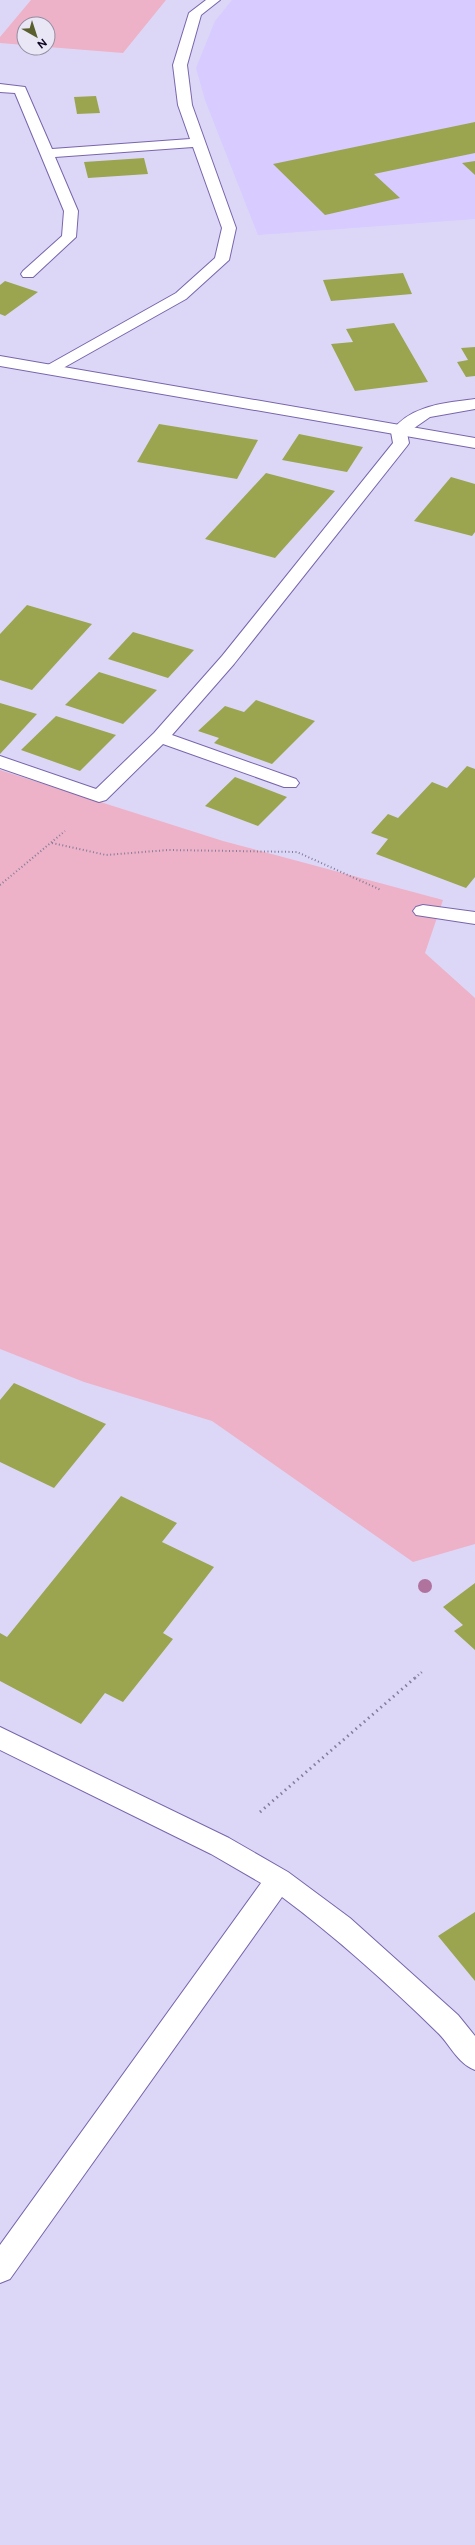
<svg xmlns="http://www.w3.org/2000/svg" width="475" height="2545" viewBox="0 0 475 2545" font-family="Figtree,sans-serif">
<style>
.built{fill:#d7cbff}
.green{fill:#edb2c7}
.building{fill:#9ba550}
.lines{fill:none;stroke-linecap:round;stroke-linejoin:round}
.service-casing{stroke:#7865ac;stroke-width:2}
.minor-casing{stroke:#7865ac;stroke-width:2}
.tertiary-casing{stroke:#7865ac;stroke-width:2}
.path-far2{stroke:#847c9a;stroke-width:2;stroke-dasharray:1 2.5;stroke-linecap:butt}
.path-far1{stroke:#847c9a;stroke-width:2.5;stroke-dasharray:1 3;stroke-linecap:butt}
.path{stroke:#847c9a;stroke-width:3;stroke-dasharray:1.5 4;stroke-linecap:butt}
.service{fill:#fff;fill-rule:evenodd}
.minor{fill:#fff;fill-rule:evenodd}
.tertiary{fill:#fff;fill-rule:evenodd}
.tree{fill:#b0739e}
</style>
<rect width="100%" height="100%" fill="#ddd7f7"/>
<!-- built -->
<polygon class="built" points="232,0 475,0 475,219 258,235 205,100 196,68 215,21"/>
<!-- green -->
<g class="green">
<polygon points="31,0 166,0 123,53 48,47 48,24 24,24 24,45 0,43 0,37"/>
<polygon points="0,770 223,841 443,900 425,953 475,998 475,1544 413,1562 212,1421 84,1382 0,1349"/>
</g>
<!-- building -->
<g class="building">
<polygon points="96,96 100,113 77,114 74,97"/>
<polygon points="475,122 475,153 374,174 400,198 325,215 273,164"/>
<polygon points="144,158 148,174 88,178 84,162"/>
<polygon points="475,161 475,175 462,163"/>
<polygon points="403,273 412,294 331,301 323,280"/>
<polygon points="5,281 38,292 5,316 0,314 0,285"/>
<polygon points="394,323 428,382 355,391 331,344 353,342 346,329"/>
<polygon points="475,347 475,376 466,377 457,362 468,360 461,348"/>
<polygon points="159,424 258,440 237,479 137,462"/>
<polygon points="299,434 363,447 347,472 282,460"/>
<polygon points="266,473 335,491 275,558 205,539"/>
<polygon points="451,477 475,484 475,532 472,536 414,521"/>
<polygon points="27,605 92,624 32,690 0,680 0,634"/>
<polygon points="133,632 194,650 168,678 108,659"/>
<polygon points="99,672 157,690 123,724 65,705"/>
<polygon points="256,700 315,721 272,764 214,743 219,738 198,731 225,706 244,712"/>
<polygon points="0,703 37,714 0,754"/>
<polygon points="56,716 116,735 80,771 21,750"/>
<polygon points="467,766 475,769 475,877 466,888 376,854 388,839 371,833 388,814 398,818 432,782 447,788"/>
<polygon points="235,777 287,797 258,826 205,806"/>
<polygon points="14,1383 106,1424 54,1488 0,1462 0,1400"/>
<polygon points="121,1496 177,1523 162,1542 214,1567 163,1633 173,1639 123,1702 105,1693 81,1724 0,1681 0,1633 7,1637"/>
<polygon points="475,1583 475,1650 454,1631 463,1625 443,1607"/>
<polygon points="475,1912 475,1981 438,1936"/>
</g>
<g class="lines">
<!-- service casing -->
<g class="service-casing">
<g id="service">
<path d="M 475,399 L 475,409 L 430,417 L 407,433 L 409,443 L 407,446 L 234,664 L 172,735 L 296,779 L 299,783 L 296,787 L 284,787 L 163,744 L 106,800 L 99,802 L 0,768 L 0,756 L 96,789 L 154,733 L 222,656 L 393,443 L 391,432 C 410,405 445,403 475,399 Z"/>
<polygon points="423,905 475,912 475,924 416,915 413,911 416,907"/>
</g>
</g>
<!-- minor casing -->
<g class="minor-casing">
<g id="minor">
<polygon points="206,0 220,0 201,15 187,65 192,105 236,228 229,260 186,299 56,372 46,372 43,369 46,366 176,293 215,258 222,228 193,147 55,157 78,211 76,237 33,277 23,277 21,274 23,271 62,236 64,211 15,93 0,92 0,84 25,87 52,149 190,139 178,105 173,65 189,13"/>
<path d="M 0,1727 L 229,1838 L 288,1872 L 350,1918 L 458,2015 L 475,2036 L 475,2070 C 457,2063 450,2044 437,2032 C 388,1984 337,1938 282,1897 L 10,2279 L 0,2283 L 0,2245 L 261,1883 L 211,1854 L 0,1750 Z"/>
</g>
</g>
<!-- tertiary casing -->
<g class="tertiary-casing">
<polygon id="tertiary" points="0,356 475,438 475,448 0,366"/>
</g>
<!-- path-far2 -->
<g class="path-far2">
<polyline points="52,843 106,855 168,850 297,852 381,890"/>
<polyline points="0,885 65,831"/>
</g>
<!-- path-far1 -->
<polyline class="path-far1" points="415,1678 423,1671"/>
<!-- path -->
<polyline class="path" points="260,1812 416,1677"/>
<!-- service -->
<use href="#service" class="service"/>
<!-- minor -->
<use href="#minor" class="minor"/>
<!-- tertiary -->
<use href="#tertiary" class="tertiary"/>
</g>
<!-- trees -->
<circle class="tree" cx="425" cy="1586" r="7"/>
<!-- north arrow -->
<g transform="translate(36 36) rotate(141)"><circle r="19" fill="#e9e6f6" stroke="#938da2"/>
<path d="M0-3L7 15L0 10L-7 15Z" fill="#595f2d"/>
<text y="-6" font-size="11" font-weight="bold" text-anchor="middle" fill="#110823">N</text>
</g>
</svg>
